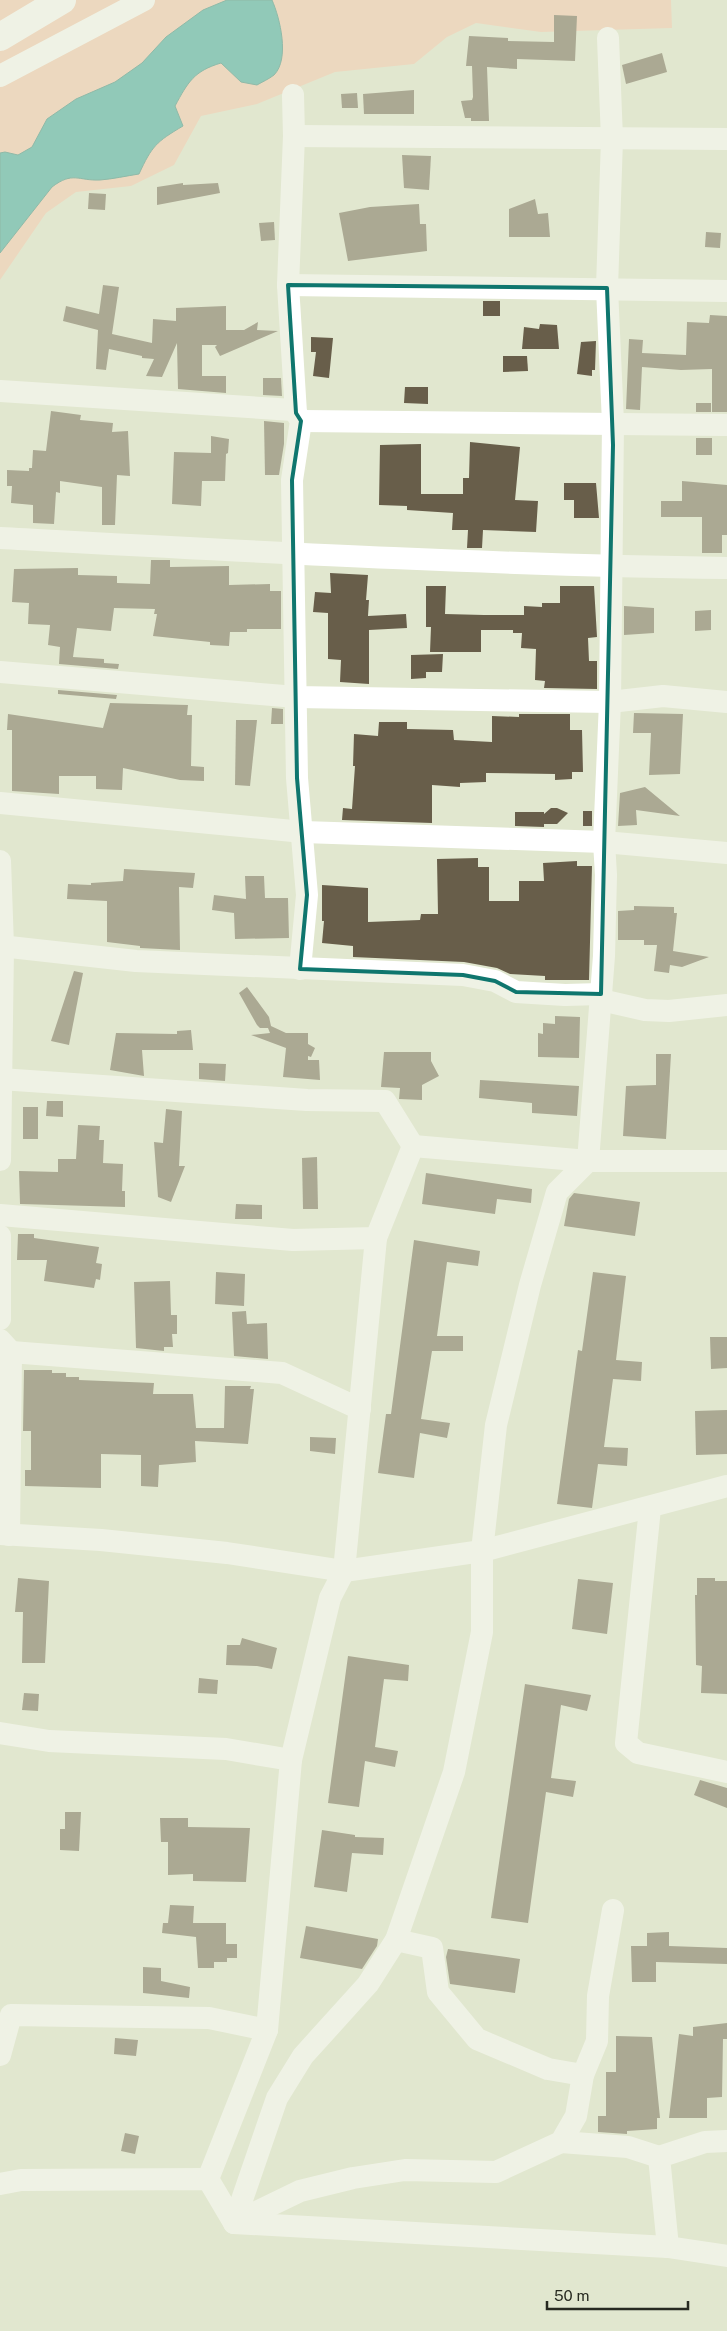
<svg xmlns="http://www.w3.org/2000/svg" width="727" height="2331" viewBox="0 0 727 2331" font-family="'Public Sans',sans-serif">
<style>
.green{fill:#f8c6ab}
.water{fill:#2fa59b;stroke:#2d8076}
.building{fill:#685e4a}
.lines{fill:none;stroke-linecap:round;stroke-linejoin:round}
.street{stroke:#fff;stroke-width:22}
.primary{stroke:#fff;stroke-width:28}
.marked{fill:none;stroke:#0f766e;stroke-width:4;stroke-linejoin:round}
</style>
<rect width="100%" height="100%" fill="#e1e7cf"/>
<!-- green -->
<g class="green">
<polygon points="0,0 227,0 203,10 166,37 142,63 115,82 76,99 47,119 32,147 18,155 5,152 0,153"/>
<path d="M 272,0 L 671,0 L 672,28 L 541,32 L 476,23 L 447,37 L 414,64 L 335,72 L 257,104 L 201,116 L 174,165 L 131,186 L 76,192 L 46,213 L 0,280 L 0,253 L 52,187 C 74,171 78,181 100,180 C 113,179 126,176 139,174 C 152,146 156,142 183,126 L 175,106 C 188,81 194,72 221,63 L 241,82 L 274,75 C 285,46 284,28 272,0 Z"/>
</g>
<!-- water -->
<path class="water" d="M 227,0 L 272,0 C 280,18 290,59 274,75 C 269,79 262,82 257,85 L 241,82 L 221,63 C 194,71 188,82 175,106 L 183,126 C 156,142 152,146 139,174 C 126,176 113,179 100,180 C 78,181 73,171 52,187 L 0,253 L 0,153 L 5,152 L 18,155 L 32,147 L 47,119 L 76,99 L 115,82 L 142,63 L 166,37 L 203,10 Z"/>
<!-- building -->
<g class="building">
<polygon points="554,15 577,16 575,61 517,59 517,69 487,67 489,121 471,121 471,118 465,118 461,101 472,100 473,97 472,66 466,66 469,36 508,38 508,41 554,42"/>
<polygon points="662,53 667,72 626,84 622,65"/>
<polygon points="414,90 414,114 364,114 363,94"/>
<polygon points="357,93 358,108 342,108 341,94"/>
<polygon points="402,155 431,156 429,190 404,188"/>
<polygon points="183,183 183,185 218,183 220,193 157,205 157,187"/>
<polygon points="89,193 106,194 105,210 88,209"/>
<polygon points="535,199 538,214 548,213 550,237 509,237 509,209"/>
<polygon points="419,204 420,224 426,224 427,251 348,261 339,213 370,207"/>
<polygon points="274,222 275,240 261,241 259,223"/>
<polygon points="706,232 721,233 720,248 705,247"/>
<polygon points="103,285 119,287 112,334 152,343 153,319 176,321 176,308 226,306 226,330 244,330 258,322 257,330 278,331 220,356 215,347 217,345 202,345 202,376 226,376 226,393 178,389 177,343 162,377 146,376 154,359 142,358 142,356 109,349 106,370 96,369 98,330 63,321 66,306 99,314"/>
<rect x="483" y="301" width="17" height="15"/>
<polygon points="710,315 727,316 727,412 712,412 712,369 681,370 642,367 640,410 626,409 629,339 643,340 642,353 686,355 687,322 709,323"/>
<polygon points="540,324 557,325 559,349 522,349 524,327 539,329"/>
<polygon points="311,337 333,338 329,378 313,376 316,352 311,352"/>
<polygon points="596,341 595,370 592,370 592,376 577,374 581,342"/>
<polygon points="503,356 527,356 528,371 503,372"/>
<polygon points="263,378 281,378 282,396 263,395"/>
<polygon points="405,387 428,387 428,404 404,403"/>
<rect x="696" y="403" width="15" height="9"/>
<polygon points="51,411 81,415 80,420 113,423 112,432 128,431 130,476 117,475 115,525 102,525 102,487 60,481 60,493 56,492 54,524 33,523 33,505 11,503 12,486 7,486 7,470 29,471 29,468 32,468 33,450 46,451"/>
<polygon points="264,421 284,423 284,444 279,475 265,475"/>
<polygon points="211,436 229,439 228,453 226,454 225,481 202,481 201,506 172,504 174,452 211,453"/>
<rect x="696" y="438" width="16" height="17"/>
<polygon points="470,442 520,447 515,500 538,501 536,532 483,530 482,548 467,548 468,530 452,530 453,513 407,510 407,506 379,505 380,445 421,444 421,494 463,494 463,478 469,478"/>
<polygon points="682,481 727,485 727,535 722,535 722,553 702,553 702,517 661,517 661,501 682,501"/>
<polygon points="564,483 596,483 599,518 574,518 574,500 564,500"/>
<polygon points="151,560 170,560 170,567 229,566 229,585 270,584 270,591 281,591 281,629 247,629 247,632 230,632 229,646 210,645 210,642 153,636 157,614 154,614 155,609 114,608 111,631 77,628 73,657 104,659 104,663 119,664 118,669 59,664 60,647 48,645 50,625 28,624 29,603 12,602 14,569 78,568 78,575 117,576 117,583 150,584"/>
<polygon points="330,573 368,575 366,600 369,600 368,616 406,614 407,628 369,630 369,684 340,682 341,660 328,659 328,613 313,612 315,592 331,593"/>
<polygon points="426,586 446,586 445,614 484,615 524,615 524,606 542,607 542,603 560,603 560,586 594,586 597,637 588,638 589,661 597,661 597,689 544,688 545,681 535,680 536,649 521,648 522,633 513,633 513,630 481,630 481,652 430,652 431,627 426,627"/>
<polygon points="624,606 654,608 654,633 624,635"/>
<polygon points="711,610 711,630 695,631 695,611"/>
<polygon points="443,654 442,672 426,672 426,678 411,679 411,655"/>
<polygon points="58,690 117,695 116,699 58,694"/>
<polygon points="110,703 188,705 187,715 192,715 191,766 204,767 204,781 180,780 123,768 122,790 96,789 96,776 59,776 59,794 12,791 12,730 7,730 8,714 103,728"/>
<polygon points="272,708 283,709 283,724 271,724"/>
<polygon points="634,713 683,714 680,774 649,775 651,733 633,733"/>
<polygon points="519,714 570,714 570,730 582,730 583,772 572,772 572,779 555,780 555,774 486,773 486,782 460,783 460,787 432,785 432,823 342,820 343,808 352,809 355,766 353,766 354,734 378,736 379,722 407,722 407,729 453,730 454,740 492,742 492,716 519,717"/>
<polygon points="236,720 257,720 250,786 235,785"/>
<polygon points="645,787 680,816 636,810 637,825 618,826 620,793"/>
<polygon points="551,808 557,808 568,813 557,824 544,824 544,827 515,826 515,812 544,812 544,814"/>
<rect x="583" y="811" width="9" height="15"/>
<polygon points="478,858 478,867 489,867 489,901 519,901 519,881 544,881 543,863 577,861 577,866 592,866 589,980 545,980 545,976 510,974 497,968 464,962 353,957 353,946 322,943 324,921 322,921 322,885 368,888 368,922 420,920 421,914 438,914 437,859"/>
<polygon points="124,869 195,873 193,888 179,887 180,950 140,948 140,946 107,942 107,901 67,899 68,884 91,885 91,883 123,881"/>
<polygon points="245,876 264,876 265,898 288,898 289,938 235,939 234,913 212,910 214,895 246,899"/>
<polygon points="634,906 674,907 674,913 677,913 673,951 709,957 682,967 670,965 669,973 654,971 657,945 644,945 644,940 618,940 618,911 634,910"/>
<polygon points="74,971 83,973 69,1045 51,1041"/>
<polygon points="247,987 269,1017 271,1026 286,1033 308,1033 308,1044 315,1048 311,1057 308,1056 308,1060 319,1060 320,1080 283,1077 286,1048 251,1035 270,1033 268,1028 260,1028 257,1025 239,993"/>
<polygon points="555,1016 580,1017 579,1058 538,1057 538,1033 543,1034 543,1023 555,1024"/>
<polygon points="191,1030 193,1050 142,1050 144,1076 110,1070 116,1033 177,1034 177,1031"/>
<polygon points="384,1052 431,1052 431,1061 439,1076 422,1085 422,1100 399,1099 400,1088 381,1087"/>
<polygon points="656,1054 671,1054 666,1139 623,1136 626,1086 656,1085"/>
<polygon points="199,1063 226,1064 225,1081 199,1079"/>
<polygon points="480,1080 579,1086 577,1116 532,1113 532,1103 479,1098"/>
<polygon points="47,1101 63,1101 63,1117 46,1116"/>
<rect x="23" y="1107" width="15" height="32"/>
<polygon points="166,1109 182,1111 179,1166 185,1166 171,1202 158,1197 154,1142 163,1143"/>
<polygon points="78,1125 100,1126 99,1140 104,1140 103,1163 123,1164 122,1191 125,1191 125,1207 20,1204 19,1171 58,1172 58,1159 76,1159"/>
<polygon points="317,1157 318,1209 303,1209 302,1158"/>
<polygon points="426,1173 532,1189 531,1203 497,1199 495,1214 422,1204"/>
<polygon points="574,1193 640,1202 635,1236 564,1226 569,1199"/>
<polygon points="236,1204 262,1205 262,1219 235,1219"/>
<polygon points="18,1234 34,1234 34,1238 99,1247 96,1263 102,1264 100,1280 96,1279 94,1288 44,1281 47,1260 17,1260"/>
<polygon points="414,1240 480,1251 478,1266 447,1262 437,1336 463,1336 463,1351 432,1351 421,1419 450,1423 447,1438 420,1433 414,1478 378,1473 386,1414 391,1414"/>
<polygon points="216,1272 245,1274 244,1306 215,1304"/>
<polygon points="593,1272 626,1276 616,1360 642,1362 641,1381 613,1379 604,1447 628,1448 627,1466 598,1464 592,1508 557,1504 578,1350 582,1351"/>
<polygon points="170,1281 171,1315 177,1315 177,1334 172,1334 173,1347 164,1347 164,1351 136,1348 134,1282"/>
<polygon points="246,1311 247,1324 267,1323 268,1359 234,1356 232,1312"/>
<polygon points="710,1337 727,1337 727,1368 711,1369"/>
<polygon points="24,1370 52,1370 52,1373 66,1373 66,1377 79,1377 79,1380 154,1383 153,1394 193,1394 196,1428 224,1428 225,1386 251,1386 250,1389 254,1389 248,1444 195,1441 196,1462 159,1465 158,1487 141,1486 141,1455 101,1454 101,1488 25,1486 25,1470 31,1470 31,1431 23,1431"/>
<polygon points="727,1410 727,1454 696,1455 695,1411"/>
<polygon points="310,1437 336,1438 335,1454 310,1451"/>
<polygon points="18,1578 49,1581 45,1663 22,1663 23,1612 15,1612"/>
<polygon points="697,1578 715,1578 715,1581 727,1581 727,1694 701,1693 702,1666 696,1665 695,1595 697,1595"/>
<polygon points="578,1579 613,1583 607,1634 572,1629"/>
<polygon points="242,1638 277,1648 272,1669 257,1666 226,1665 227,1645 240,1645"/>
<polygon points="348,1656 409,1665 408,1681 384,1679 375,1747 398,1751 395,1767 365,1761 359,1807 328,1803"/>
<polygon points="199,1678 218,1680 217,1694 198,1693"/>
<polygon points="525,1684 591,1695 587,1711 561,1705 551,1778 576,1781 573,1797 546,1792 528,1923 491,1918"/>
<polygon points="24,1693 39,1694 38,1711 22,1710"/>
<polygon points="700,1780 727,1788 727,1808 694,1795"/>
<polygon points="65,1812 81,1812 79,1851 60,1850 60,1829 65,1829"/>
<polygon points="160,1818 188,1818 188,1827 250,1828 246,1882 193,1881 193,1874 168,1875 168,1842 161,1842"/>
<polygon points="322,1830 355,1835 355,1837 384,1838 383,1855 352,1853 347,1892 314,1887"/>
<polygon points="170,1905 194,1906 193,1923 226,1923 226,1944 237,1944 237,1958 227,1958 227,1962 214,1962 214,1968 198,1968 196,1937 162,1933 163,1923 168,1923"/>
<polygon points="306,1926 378,1939 377,1946 362,1969 300,1958"/>
<polygon points="669,1932 669,1946 727,1948 727,1964 656,1962 656,1982 632,1982 631,1946 647,1946 647,1933"/>
<polygon points="448,1949 520,1959 515,1993 450,1984 446,1957"/>
<polygon points="143,1967 161,1968 161,1981 190,1987 189,1998 143,1993"/>
<polygon points="727,2023 727,2039 723,2039 722,2097 707,2098 707,2118 669,2118 679,2034 693,2036 693,2027"/>
<polygon points="616,2036 652,2037 660,2118 657,2118 657,2129 627,2131 627,2134 598,2132 598,2116 606,2116 606,2072 616,2072"/>
<polygon points="115,2038 138,2040 136,2056 114,2054"/>
<polygon points="125,2133 139,2136 135,2154 121,2151"/>
</g>
<g class="lines">
<!-- street -->
<g class="street">
<polyline points="608,38 612,139 607,288 613,423 610,702 604,842 606,875 604,956 588,1161 557,1192 530,1285 496,1425 482,1551 482,1632 454,1772 396,1940 368,1984 303,2056 277,2098 234,2223 300,2191 353,2178 405,2170 496,2172 561,2142 576,2116 583,2075 597,2041 598,1996 613,1910"/>
<polyline points="0,76 144,0"/>
<polyline points="293,95 294,136 288,285 296,413 301,421 292,480 297,778 307,895 300,969"/>
<polyline points="294,136 727,139"/>
<polyline points="288,285 727,291"/>
<polyline points="0,391 293,410 296,413"/>
<polyline points="301,421 727,425"/>
<path d="M 0,538 C 242,551 484,565 727,568"/>
<polyline points="0,672 296,697 610,702 663,696 727,702"/>
<polyline points="0,803 303,832 604,842 727,853"/>
<polyline points="0,861 3,947 0,1160"/>
<polyline points="0,946 136,961 463,975 495,981 516,992 565,995 601,994"/>
<polyline points="601,1000 645,1010 669,1011 727,1005"/>
<polyline points="0,1079 307,1100 385,1101 413,1146"/>
<polyline points="0,1215 293,1240 376,1238 413,1146 588,1161 727,1161"/>
<polyline points="0,1236 0,1319"/>
<polyline points="376,1238 344,1571 482,1551 727,1486"/>
<polyline points="0,1340 11,1352 9,1535"/>
<polyline points="11,1352 282,1373 360,1409"/>
<polyline points="650,1508 626,1743 638,1753 727,1772"/>
<polyline points="0,1534 101,1540 227,1553 344,1571 330,1598 291,1760 267,2030 208,2179"/>
<polyline points="0,1733 49,1741 226,1749 291,1760"/>
<polyline points="396,1940 432,1948 438,1992 477,2039 548,2069 583,2075"/>
<polyline points="0,2055 11,2015 209,2018 267,2030"/>
<polyline points="561,2142 628,2147 659,2157"/>
<polyline points="0,2184 21,2180 208,2179 234,2223 668,2247 727,2256"/>
<polyline points="668,2247 659,2157 705,2142 727,2141"/>
</g>
<!-- primary -->
<polyline class="primary" points="0,37 62,0"/>
</g>
<!-- marked area -->
<path d="M0 0H727V2331H0ZM 288,285 L 607,288 L 613,445 L 601,994 L 516,992 L 495,981 L 463,975 L 300,969 L 307,895 L 297,778 L 292,480 L 301,421 L 296,413 Z" fill="#e1e7cf" fill-opacity=".55" fill-rule="evenodd"/>
<path class="marked" d="M 288,285 L 607,288 L 613,445 L 601,994 L 516,992 L 495,981 L 463,975 L 300,969 L 307,895 L 297,778 L 292,480 L 301,421 L 296,413 Z"/>
<!-- scale -->
<path d="M547 2301v8h141v-8" fill="none" stroke="#272a21" stroke-width="2.5"/>
<text x="554" y="2301" font-size="15" fill="#272a21" stroke="#e1e7cf" stroke-width="4" paint-order="stroke">50 m</text>
</svg>
